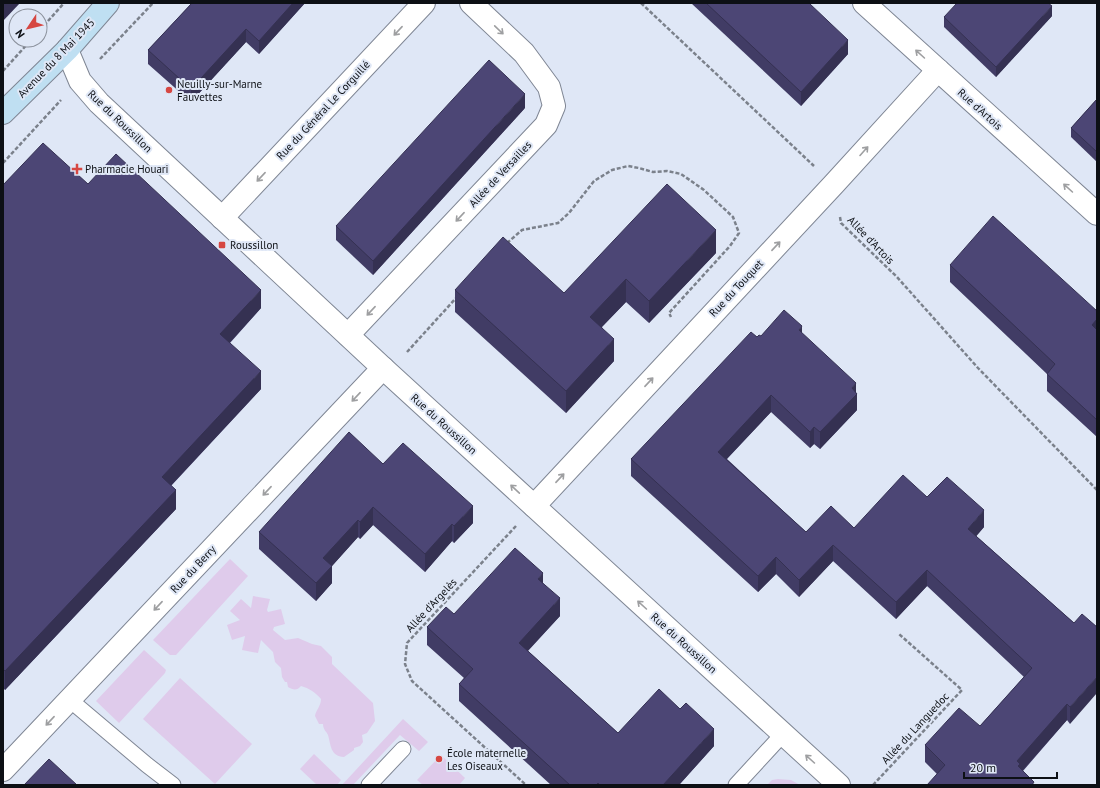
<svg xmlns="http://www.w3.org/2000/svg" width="1100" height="788" viewBox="0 0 1100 788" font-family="'PT Sans',sans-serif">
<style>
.green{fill:#dfcbeb}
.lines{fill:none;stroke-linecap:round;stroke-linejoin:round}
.lane-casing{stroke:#7f8694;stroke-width:17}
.street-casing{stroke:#7f8694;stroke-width:24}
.secondary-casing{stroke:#7f8694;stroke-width:24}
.path{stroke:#7b818b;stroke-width:2.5;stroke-dasharray:4 2;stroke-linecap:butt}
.lane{stroke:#fff;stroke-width:15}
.street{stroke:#fff;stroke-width:22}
.secondary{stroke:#bfdff2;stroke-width:22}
.wall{fill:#413c65}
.shaded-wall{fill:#353152}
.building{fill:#4c4675;stroke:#353152}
.oneway{stroke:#9e9fa1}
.poi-dot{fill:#d64742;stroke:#dfe7f6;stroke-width:1.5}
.labels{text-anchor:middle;stroke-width:4;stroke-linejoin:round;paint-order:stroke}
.street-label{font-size:11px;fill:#0d1015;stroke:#dfe7f6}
.poi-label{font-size:11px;fill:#0d1015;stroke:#dfe7f6;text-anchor:start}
</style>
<rect width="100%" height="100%" fill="#dfe7f6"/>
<!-- green -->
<g class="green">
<polygon points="230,559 248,576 176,655 170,655 153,640"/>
<path d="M 253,596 L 270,599 L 267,610 L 268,612 L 281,609 L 285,624 L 274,627 L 273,630 L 285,640 L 298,638 L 312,644 L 321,646 L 332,657 L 332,664 L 373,703 L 375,721 L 367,733 L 362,735 L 363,742 L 360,746 L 354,748 L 354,750 L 344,757 C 330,756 331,745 328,735 C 327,732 323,730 323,724 L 319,724 L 315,716 C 316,710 321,706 321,699 C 316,693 309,688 301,686 C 297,691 293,690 288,687 L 287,682 L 285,682 L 282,677 L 281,668 L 275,662 L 273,652 L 261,640 L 258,653 L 242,650 L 245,636 L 232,640 L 227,625 L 240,620 L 230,611 L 241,599 L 251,608 Z"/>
<polygon points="144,650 164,668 166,670 165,673 119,723 96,701"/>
<polygon points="180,678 252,744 215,784 143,719"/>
<polygon points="403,719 428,742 419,751 400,735 353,785 342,785"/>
<polygon points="314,754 341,780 337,785 317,785 300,769"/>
<polygon points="441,755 465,778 459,785 423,785 417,780"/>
<polygon points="778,779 791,780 800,785 767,785 772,780"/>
</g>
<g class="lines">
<!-- lane casing -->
<g class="lane-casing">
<g id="lane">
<polyline points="70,700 147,765 173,785"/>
<polyline points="369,785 403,749"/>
<polyline points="736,785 783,734"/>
</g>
</g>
<!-- street casing -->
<g class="street-casing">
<g id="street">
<polyline points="864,3 1097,214"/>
<polyline points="67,50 80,81 99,103 383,368 839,785"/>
<polyline points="222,218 424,3"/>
<polyline points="348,335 546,125 554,106 549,87 524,53 471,3"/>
<polyline points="534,506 834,184 938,70"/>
<polyline points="3,770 383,368"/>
</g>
</g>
<!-- secondary casing -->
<g class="secondary-casing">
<polyline id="secondary" points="3,113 67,50 108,3"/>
</g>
<!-- path -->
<g class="path">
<polyline points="641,3 814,166"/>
<polyline points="40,30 64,3"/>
<polyline points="100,59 153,3"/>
<polyline points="3,71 31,40"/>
<polyline points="3,163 61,100"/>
<polyline points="840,217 841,223 897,277 978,368 1097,490"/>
<polyline points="507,243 522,230 558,223 569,213 594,181 612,170 628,166 639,168 653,172 667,171 681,174 704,190 733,217 739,233 730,246 669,313 671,317"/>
<polyline points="407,352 457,297"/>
<polyline points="516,526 407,643 405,664 412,681 526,785"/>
<polyline points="873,785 962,690 899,634"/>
</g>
<!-- lane -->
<use href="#lane" class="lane"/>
<!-- street -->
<use href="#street" class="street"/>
<!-- secondary -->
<use href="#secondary" class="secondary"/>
</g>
<!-- wall -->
<g class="wall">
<polygon points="192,3 305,3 259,54 246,42 191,102 148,64 148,50"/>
<polygon points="691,3 809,3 848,54 801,106"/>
<polygon points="1052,16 996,77 944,27 944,17"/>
<polygon points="1097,99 1097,162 1071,137 1071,128"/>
<polygon points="525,108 373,275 336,240 336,226"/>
<polygon points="88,184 261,308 230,343 261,389 171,486 176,509 5,690 3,688 3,185"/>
<polygon points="716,253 649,323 626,302 602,327 614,361 566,413 455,312 455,290 564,293"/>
<polygon points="950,265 1097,311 1097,437 1047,391 1047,374 950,282"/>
<polygon points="802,334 856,393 857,410 820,449 814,444 810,448 771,412 727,459 806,532 854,528 927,497 984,527 976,536 1074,623 1070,724 1067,720 1023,771 1034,785 937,774 925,762 925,745 980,726 1024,677 927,586 896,619 833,561 799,597 776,574 758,592 631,476 631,459 761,336"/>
<polygon points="383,464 473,523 454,543 452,541 425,572 373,525 360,539 358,537 332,566 332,583 316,601 259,549 259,532"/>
<polygon points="543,583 560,616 528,651 618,733 714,746 679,785 551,785 459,701 459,684 464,678 427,645 427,627 454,614"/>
</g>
<!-- shaded-wall -->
<g class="shaded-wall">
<polygon points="4,3 20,3 3,21 3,4"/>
<polygon points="293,3 305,3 259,54 259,41"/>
<polygon points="1052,6 1052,16 996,77 996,67"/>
<polygon points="246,29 246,42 191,102 191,89"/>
<polygon points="848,40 848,54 801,106 801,92"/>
<polygon points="525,94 525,108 373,275 373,261"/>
<polygon points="716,230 716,253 649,323 649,301"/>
<polygon points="626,279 626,302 590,339 590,317"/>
<polygon points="261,290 261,308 220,353 220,334"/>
<polygon points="1097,319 1097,337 1092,325"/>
<polygon points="802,326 802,343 799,330"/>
<polygon points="614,339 614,361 566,413 566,391"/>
<polygon points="261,371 261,389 162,495 162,477"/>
<polygon points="856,383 856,395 857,394 857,410 820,449 820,432 852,388"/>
<polygon points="771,395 771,412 718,468 718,452"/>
<polygon points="814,427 814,444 810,448 810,432"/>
<polygon points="176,490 176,509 5,690 5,671"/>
<polygon points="473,506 473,523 454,543 454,526"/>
<polygon points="373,507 373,525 360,539 360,522"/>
<polygon points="984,510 984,527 968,546 968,529"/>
<polygon points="358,520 358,537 332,566 332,583 316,601 316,583 323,558"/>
<polygon points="452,524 452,541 425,572 425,554"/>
<polygon points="833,545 833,561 799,597 799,580"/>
<polygon points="776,557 776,574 758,592 758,576"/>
<polygon points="927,570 927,586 896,619 896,602"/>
<polygon points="543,573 543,591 538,579"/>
<polygon points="560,598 560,616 519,660 519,643"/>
<polygon points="1097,677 1097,693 1070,724 1070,707"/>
<polygon points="1067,704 1067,720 1020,773 1017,761"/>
<polygon points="714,729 714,746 679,785 663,785"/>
</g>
<!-- building -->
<g class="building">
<polygon points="192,3 293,3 259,41 246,29 191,89 148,50"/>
<polygon points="706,3 809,3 848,40 801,92"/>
<polygon points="957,3 1048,3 1052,6 996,67 944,17"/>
<polygon points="489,60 525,94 373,261 336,226"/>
<polygon points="1097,99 1097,152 1071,128"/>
<polygon points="43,143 88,184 116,154 261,290 220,334 261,371 162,477 176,490 5,671 3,669 3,185"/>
<polygon points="667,184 716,230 649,301 626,279 590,317 614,339 566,391 455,290 503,237 564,293"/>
<polygon points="993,216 1097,311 1097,319 1092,325 1097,330 1097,420 1047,374 1055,364 950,265"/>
<polygon points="784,310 802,326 799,330 856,383 852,388 857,394 820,432 814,427 810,432 771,395 718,452 806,532 831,506 854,528 903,475 927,497 947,477 984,510 968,529 1074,623 1082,614 1097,627 1097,677 1070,707 1067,704 1017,761 1020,764 1018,766 1034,782 1032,785 927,785 945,765 925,745 959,708 980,726 1032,668 927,570 896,602 833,545 799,580 776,557 758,576 631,459 751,332 757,337 759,335 761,336"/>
<polygon points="349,432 383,464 403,443 473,506 454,526 452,524 425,554 373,507 360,522 358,520 323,558 332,566 316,583 259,532"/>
<polygon points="515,548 543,573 538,579 560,598 519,643 618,733 659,689 680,709 686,703 714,729 663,785 600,785 598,783 596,785 570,785 459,684 473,669 427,627 446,607 454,614"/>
<polygon points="49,759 77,785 24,785"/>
</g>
<!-- one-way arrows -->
<defs><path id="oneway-shaft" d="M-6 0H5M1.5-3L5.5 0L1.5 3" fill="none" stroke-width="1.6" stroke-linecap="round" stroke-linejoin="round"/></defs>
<g class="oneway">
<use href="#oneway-shaft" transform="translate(499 30) rotate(44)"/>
<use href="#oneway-shaft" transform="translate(398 31) rotate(133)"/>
<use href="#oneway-shaft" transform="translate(920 54) rotate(-138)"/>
<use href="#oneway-shaft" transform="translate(864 151) rotate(-48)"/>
<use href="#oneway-shaft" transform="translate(261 177) rotate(133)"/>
<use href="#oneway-shaft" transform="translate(1068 188) rotate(-138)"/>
<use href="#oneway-shaft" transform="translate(460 217) rotate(133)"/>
<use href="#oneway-shaft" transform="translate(776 246) rotate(-47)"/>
<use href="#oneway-shaft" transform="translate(371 311) rotate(133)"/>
<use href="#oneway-shaft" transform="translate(649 382) rotate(-47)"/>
<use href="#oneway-shaft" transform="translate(356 397) rotate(133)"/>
<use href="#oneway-shaft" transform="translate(560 478) rotate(-47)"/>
<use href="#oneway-shaft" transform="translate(515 489) rotate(-137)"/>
<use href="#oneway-shaft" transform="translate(267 491) rotate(133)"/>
<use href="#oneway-shaft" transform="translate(642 605) rotate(-138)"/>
<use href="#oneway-shaft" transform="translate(158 606) rotate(133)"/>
<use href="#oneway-shaft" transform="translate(50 721) rotate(133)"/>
<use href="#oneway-shaft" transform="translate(810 759) rotate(-138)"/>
</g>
<!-- markers -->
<g class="poi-dot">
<circle cx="169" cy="90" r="4"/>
<path d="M75 163h4v4h4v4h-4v4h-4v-4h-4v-4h4z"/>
<rect x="218" y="241" width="8" height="8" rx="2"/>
<circle cx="439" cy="759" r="4"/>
</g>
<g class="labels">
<!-- street labels -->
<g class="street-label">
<text transform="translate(56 58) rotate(-46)" y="4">Avenue du 8 Mai 1945</text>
<text transform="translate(980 109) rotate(42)" y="4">Rue d'Artois</text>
<text transform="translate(323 110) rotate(-47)" y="4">Rue du Général Le Corguillé</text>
<text transform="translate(120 121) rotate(44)" y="4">Rue du Roussillon</text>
<text transform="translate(500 174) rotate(-47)" y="4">Allée de Versailles</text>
<text transform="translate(871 240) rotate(46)" y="4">Allée d'Artois</text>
<text transform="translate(736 288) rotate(-47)" y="4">Rue du Touquet</text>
<text transform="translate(444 424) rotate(42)" y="4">Rue du Roussillon</text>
<text transform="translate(193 569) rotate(-47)" y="4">Rue du Berry</text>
<text transform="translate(431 605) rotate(-47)" y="4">Allée d'Argelès</text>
<text transform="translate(684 643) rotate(42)" y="4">Rue du Roussillon</text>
<text transform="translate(915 728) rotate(-47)" y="4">Allée du Languedoc</text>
</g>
<!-- poi labels -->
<g class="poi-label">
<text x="177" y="88">Neuilly-sur-Marne<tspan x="177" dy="13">Fauvettes</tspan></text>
<text x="85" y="173">Pharmacie Houari</text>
<text x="230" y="249">Roussillon</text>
<text x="447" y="757">École maternelle<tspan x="447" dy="13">Les Oiseaux</tspan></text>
</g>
</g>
<!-- border -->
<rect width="1100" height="788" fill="none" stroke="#0d1015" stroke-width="8"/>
<!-- north arrow -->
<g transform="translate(28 28) rotate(235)"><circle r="19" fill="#dfe7f6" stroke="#8b919c"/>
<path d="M0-3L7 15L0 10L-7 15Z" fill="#d64742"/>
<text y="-6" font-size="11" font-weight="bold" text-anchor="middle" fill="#0d1015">N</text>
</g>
<!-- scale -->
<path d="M964 772v6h93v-6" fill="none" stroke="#0d1015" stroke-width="2"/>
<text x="970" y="772" font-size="12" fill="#0d1015" stroke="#dfe7f6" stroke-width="3" paint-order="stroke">20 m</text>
</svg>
